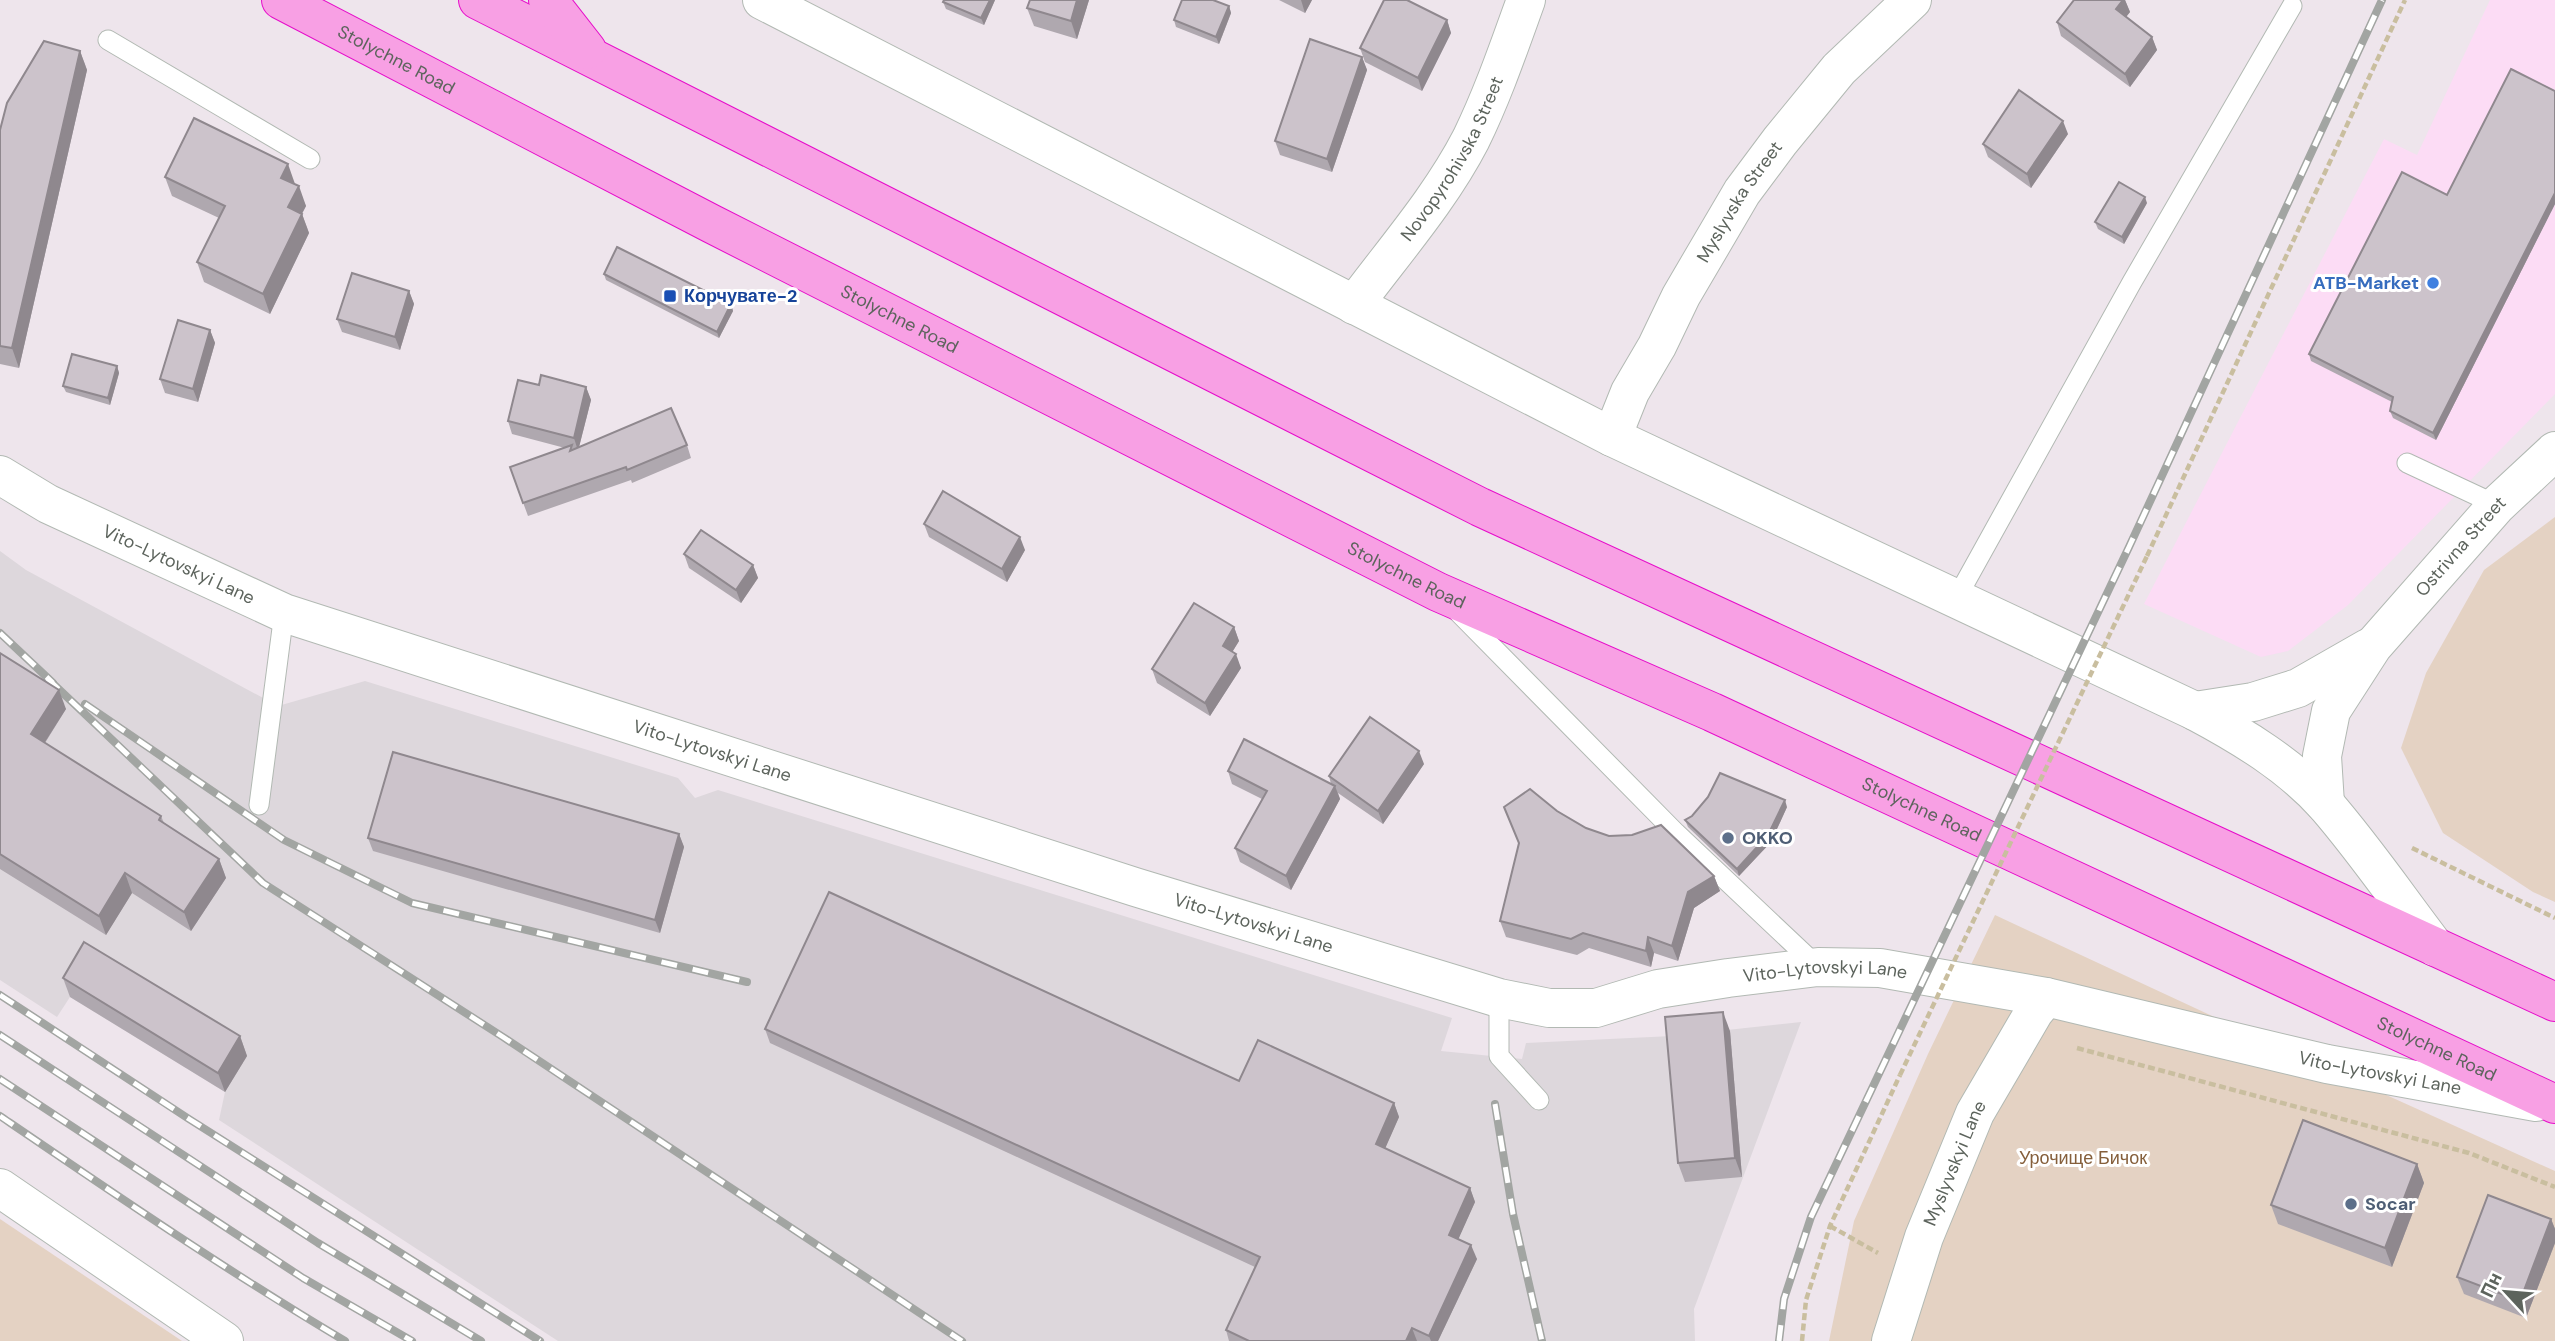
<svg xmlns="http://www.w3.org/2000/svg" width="2555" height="1341" viewBox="0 0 2555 1341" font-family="'DM Sans',sans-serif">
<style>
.commercial{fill:#fcdcf5}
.industrial{fill:#ddd7dc}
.green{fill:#e4d2c3}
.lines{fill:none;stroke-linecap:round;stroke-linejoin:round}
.service-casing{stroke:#b2b9b3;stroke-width:21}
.minor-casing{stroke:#b2b9b3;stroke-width:40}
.tertiary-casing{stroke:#b2b9b3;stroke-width:40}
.trunk-casing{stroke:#e60dca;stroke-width:40}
.path{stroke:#c9be9f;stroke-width:4.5;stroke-dasharray:7 3.5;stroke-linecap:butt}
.service{stroke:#fff;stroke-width:19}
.minor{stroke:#fff;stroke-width:38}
.tertiary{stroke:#fff;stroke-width:38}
.trunk{stroke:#f8a0e4;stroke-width:38}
.rail-casing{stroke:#a2a5a2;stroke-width:8}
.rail{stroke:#fff;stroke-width:5;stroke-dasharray:16;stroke-linecap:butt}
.path-bridge{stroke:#c9be9f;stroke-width:4.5;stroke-dasharray:7 3.5;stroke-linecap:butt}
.wall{fill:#afa8af}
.shaded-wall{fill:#8f888e}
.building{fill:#ccc3cb;stroke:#8f888e;stroke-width:2}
.shop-dot{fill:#3f7fe0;stroke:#fff;stroke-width:2.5}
.transit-dot{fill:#1a4fb4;stroke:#fff;stroke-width:2.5}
.service-dot{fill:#5c6f8a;stroke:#fff;stroke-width:2.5}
.labels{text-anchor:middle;stroke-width:6;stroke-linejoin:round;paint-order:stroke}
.street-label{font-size:18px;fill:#5d645d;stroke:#fff}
.shop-label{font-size:18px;font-weight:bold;fill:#366cbe;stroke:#fff;text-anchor:end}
.transit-label{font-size:18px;font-weight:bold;fill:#164399;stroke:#fff;text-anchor:start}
.service-label{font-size:18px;font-weight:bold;fill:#4e5e75;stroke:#fff;text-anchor:start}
.park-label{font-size:18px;fill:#855f3b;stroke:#fff}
</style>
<rect width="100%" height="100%" fill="#eee5ec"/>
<!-- commercial -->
<polygon class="commercial" points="2490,0 2555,0 2555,394 2348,605 2288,651 2261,657 2144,604 2384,139 2417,155"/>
<!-- industrial -->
<polygon class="industrial" points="0,551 26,570 278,706 365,681 678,778 695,798 718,790 1452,1018 1441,1051 1522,1059 1526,1043 1672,1036 1801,1022 1694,1309 1695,1341 558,1341 219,1120 225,1092 70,997 57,1017 0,980"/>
<!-- green -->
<g class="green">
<polygon points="2555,517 2555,902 2533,892 2443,833 2401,748 2426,673 2484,570"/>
<polygon points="1995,915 2238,1028 2555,1171 2555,1341 1829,1341 1854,1221 1928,1054"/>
<polygon points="0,1219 182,1341 0,1341"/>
</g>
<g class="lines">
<!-- service casing -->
<g class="service-casing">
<g id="service">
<polyline points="108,40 310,159"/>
<polyline points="2407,463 2497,505"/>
<polyline points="1956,599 2132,282 2292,6"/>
<polyline points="1456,610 1676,833 1818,967"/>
<polyline points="259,805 284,613"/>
<polyline points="1499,998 1499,1056 1539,1100"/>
</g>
</g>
<!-- minor casing -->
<g class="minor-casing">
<g id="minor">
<path d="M 762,0 L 1612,437 L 2195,711 C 2242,736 2290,765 2326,805 C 2365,850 2399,900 2435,947"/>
<path id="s1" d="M 1354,305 C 1394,251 1440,199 1471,139 C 1493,94 1509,47 1526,0"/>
<path id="s2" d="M 1612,437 L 1630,392 L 1657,346 L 1681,296 L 1742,192 L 1780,141 L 1839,69 L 1912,0"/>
<path id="s3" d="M 0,475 L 48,504 L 284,613 L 1135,887 L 1499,998 L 1549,1008 L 1596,1008 L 1658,989 L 1728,978 L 1818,967 L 1880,968 L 2046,997 L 2327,1064 L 2536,1102"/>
<polyline points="2195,711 2253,702 2298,688 2368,648"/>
<path id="s4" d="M 2325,804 L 2322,756 L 2331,711 L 2373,646 L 2497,505 L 2555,451"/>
<path id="s5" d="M 1891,1341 L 1924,1237 L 1975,1113 L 2034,1012 L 2046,997"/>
</g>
</g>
<!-- tertiary casing -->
<g class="tertiary-casing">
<polyline id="tertiary" points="0,1188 224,1341"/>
</g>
<!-- trunk casing -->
<g class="trunk-casing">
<g id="trunk">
<path id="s6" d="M 281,0 L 712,224 L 1438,592 L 1712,712 L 2555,1104"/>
<polyline points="478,0 1480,507 2555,1002"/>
<polyline points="548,0 587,50"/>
</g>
</g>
<!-- path -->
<g class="path">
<polyline points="2147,556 2405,0"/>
<polyline points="2412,848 2555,918"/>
<polyline points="2077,1048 2469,1153 2555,1187"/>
<polyline points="1830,1226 1878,1253"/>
<polyline points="1802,1341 1806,1300 1830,1226 1900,1075"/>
</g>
<!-- service -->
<use href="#service" class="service"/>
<!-- minor -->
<use href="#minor" class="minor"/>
<!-- tertiary -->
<use href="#tertiary" class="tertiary"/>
<!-- trunk -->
<use href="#trunk" class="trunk"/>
<!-- rail casing -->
<g class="rail-casing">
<g id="rail">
<polyline points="0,633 53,683"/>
<polyline points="47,678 263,883 503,1037 962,1341"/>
<polyline points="85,704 284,840 412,903 747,982"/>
<polyline points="0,995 189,1119 540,1341"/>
<polyline points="0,1035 318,1243 481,1341"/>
<polyline points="0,1079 303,1278 412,1341"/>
<polyline points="1495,1104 1513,1214 1542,1341"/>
<path d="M 0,1116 C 113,1193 227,1271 345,1341"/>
<polyline points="1779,1341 1784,1299 1811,1217 2129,547 2382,0"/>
</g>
</g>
<!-- rail -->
<use href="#rail" class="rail"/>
<!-- path-bridge -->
<polyline class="path-bridge" points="1900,1075 2147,556"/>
</g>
<!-- wall -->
<g class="wall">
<polygon points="944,0 995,0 984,25 946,9 943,2"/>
<polygon points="1030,0 1089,0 1077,39 1034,26 1027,8"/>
<polygon points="1279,0 1312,0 1305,13"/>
<polygon points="2074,0 2125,0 2130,12 2126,17 2152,37 2157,50 2130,87 2061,36 2057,22"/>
<polygon points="1229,6 1231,13 1219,44 1176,27 1174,20"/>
<polygon points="1447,20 1451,33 1422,91 1365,62 1360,48"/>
<polygon points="80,51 87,70 19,368 0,364 0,130"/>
<polygon points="1362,57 1367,70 1332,172 1280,155 1275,141"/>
<polygon points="2555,91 2555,204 2436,440 2393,418 2390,411 2392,402 2311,361 2309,354 2447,195"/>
<polygon points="2068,134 2031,188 1988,157 1983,144"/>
<polygon points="165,177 295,184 306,206 302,214 309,233 270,314 204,282 197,262 219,218 172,196"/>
<polygon points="2147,203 2124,244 2098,229 2095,222"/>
<polygon points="604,274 731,304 733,311 719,338 606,280"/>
<polygon points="409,291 414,304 400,350 342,332 337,319"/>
<polygon points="210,330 215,343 198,402 165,393 160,379"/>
<polygon points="117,366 119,373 110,405 66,392 63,386"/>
<polygon points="539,385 586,387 591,400 579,447 687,445 691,458 632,483 631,480 528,516 510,467 565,448 512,434 508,421"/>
<polygon points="924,524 1025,550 1007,582 929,537"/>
<polygon points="684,554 753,565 758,578 741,603 689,568"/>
<polygon points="1234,627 1239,641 1232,652 1241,668 1210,716 1157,683 1152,669"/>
<polygon points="0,653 66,709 45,743 161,816 164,823 219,859 226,878 191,931 132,893 106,935 0,869"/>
<polygon points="1424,764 1383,824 1338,793 1340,799 1291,890 1240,862 1235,848 1262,799 1232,784 1228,771 1331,784 1329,776"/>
<polygon points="1504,807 1557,811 1586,828 1714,876 1720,891 1694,908 1678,961 1654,953 1651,967 1589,948 1577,955 1506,937 1500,921 1519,844"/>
<polygon points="1787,807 1771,842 1739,876 1688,827 1685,820"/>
<polygon points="679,834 684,847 660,933 373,851 368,838"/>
<polygon points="63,978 240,1036 247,1056 225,1092 70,997"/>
<polygon points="765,1029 1239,1081 1394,1103 1399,1117 1385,1148 1470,1188 1475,1202 1458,1239 1477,1259 1438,1341 1229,1341 1226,1330 1255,1267 770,1043"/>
<polygon points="1730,1031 1742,1177 1685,1182 1678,1163"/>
<polygon points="2417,1164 2424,1183 2392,1267 2278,1224 2271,1205"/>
<polygon points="2551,1219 2555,1229 2555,1243 2526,1318 2464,1294 2457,1277"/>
</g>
<!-- shaded-wall -->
<g class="shaded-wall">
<polygon points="990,0 995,0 984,25 981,18"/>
<polygon points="1077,0 1089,0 1077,39 1071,21"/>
<polygon points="1301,0 1312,0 1305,13"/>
<polygon points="2123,0 2125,0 2130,12 2121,23 2116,9"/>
<polygon points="1229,6 1231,13 1219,44 1216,37"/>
<polygon points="1447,20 1451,33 1422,91 1418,78"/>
<polygon points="2152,37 2157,50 2130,87 2125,74"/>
<polygon points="80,51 87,70 19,368 12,348"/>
<polygon points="1362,57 1367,70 1332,172 1327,159"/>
<polygon points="2063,121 2068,134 2031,188 2027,174"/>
<polygon points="288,164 295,184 288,197 281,178"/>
<polygon points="299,186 306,206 295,226 288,207"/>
<polygon points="2555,193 2555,204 2436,440 2433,433"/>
<polygon points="2145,197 2147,203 2124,244 2122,237"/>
<polygon points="302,214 309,233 270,314 263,294"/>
<polygon points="409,291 414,304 400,350 395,337"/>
<polygon points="731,304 733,311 719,338 717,332"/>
<polygon points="210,330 215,343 198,402 193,389"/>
<polygon points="117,366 119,373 110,405 108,398"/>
<polygon points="586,387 591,400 578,451 574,438"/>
<polygon points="1020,537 1025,550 1007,582 1002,569"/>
<polygon points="753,565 758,578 741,603 736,590"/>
<polygon points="1234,627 1239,641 1228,659 1223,646"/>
<polygon points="1236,654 1241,668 1210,716 1205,703"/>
<polygon points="59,690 66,709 38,753 31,734"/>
<polygon points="1419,751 1424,764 1383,824 1378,811"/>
<polygon points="1335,786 1340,799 1291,890 1286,876"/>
<polygon points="1785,800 1787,807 1771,842 1739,876 1737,869"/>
<polygon points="679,834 684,847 660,933 655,920"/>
<polygon points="219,859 226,878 191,931 184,912"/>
<polygon points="125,873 132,893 106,935 99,916"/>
<polygon points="1714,876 1720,891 1694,908 1678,961 1672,946 1688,892"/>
<polygon points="1648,937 1654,953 1651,967 1646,951"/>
<polygon points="1723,1012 1730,1031 1742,1177 1735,1158"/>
<polygon points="240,1036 247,1056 225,1092 218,1073"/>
<polygon points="1394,1103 1399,1117 1381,1158 1376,1144"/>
<polygon points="2417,1164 2424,1183 2392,1267 2385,1248"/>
<polygon points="1470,1188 1475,1202 1454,1249 1449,1235"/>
<polygon points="2551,1219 2555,1229 2555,1243 2526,1318 2520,1301"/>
<polygon points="1471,1245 1477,1259 1438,1341 1431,1341 1429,1336"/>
<polygon points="1412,1328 1417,1341 1406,1341"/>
</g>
<!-- building -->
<g class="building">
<polygon points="944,0 990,0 981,18 943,2"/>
<polygon points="1030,0 1077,0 1071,21 1027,8"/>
<polygon points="1182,0 1213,0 1229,6 1216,37 1174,20"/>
<polygon points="1384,0 1407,0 1447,20 1418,78 1360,48"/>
<polygon points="2074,0 2123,0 2116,9 2152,37 2125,74 2057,22"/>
<polygon points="1310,39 1362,57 1327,159 1275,141"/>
<polygon points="44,41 80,51 12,348 0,346 0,130 7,103"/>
<polygon points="2511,69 2555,91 2555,193 2433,433 2390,411 2393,397 2309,354 2402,172 2447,195"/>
<polygon points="2019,90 2063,121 2027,174 1983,144"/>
<polygon points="194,118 288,164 281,178 299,186 288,207 302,214 263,294 197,262 225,206 165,177"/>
<polygon points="2119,182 2145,197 2122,237 2095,222"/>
<polygon points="617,247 731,304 717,332 604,274"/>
<polygon points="352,273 409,291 395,337 337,319"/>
<polygon points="178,320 210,330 193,389 160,379"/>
<polygon points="72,354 117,366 108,398 63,386"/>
<polygon points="541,375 586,387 574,438 508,421 518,380 539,385"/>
<polygon points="671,408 687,445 627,470 626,467 523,503 510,467 572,445 570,451"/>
<polygon points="943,491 1020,537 1002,569 924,524"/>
<polygon points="701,530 753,565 736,590 684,554"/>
<polygon points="1194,603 1234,627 1223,646 1236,654 1205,703 1152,669"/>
<polygon points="0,653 59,690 31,734 161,816 159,820 219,859 184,912 125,873 99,916 0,854"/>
<polygon points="1370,717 1419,751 1378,811 1329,776"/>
<polygon points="1244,739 1335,786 1286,876 1235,848 1267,791 1228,771"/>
<polygon points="393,752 679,834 655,920 368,838"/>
<polygon points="1720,773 1785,800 1768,835 1737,869 1685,820 1692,816 1708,797"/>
<polygon points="1530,789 1557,811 1586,828 1609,836 1632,835 1661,825 1714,876 1688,892 1672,946 1648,937 1646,951 1583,933 1571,939 1500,921 1519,843 1504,807"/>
<polygon points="829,892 1239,1081 1258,1040 1394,1103 1376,1144 1470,1188 1449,1235 1471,1245 1429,1336 1412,1328 1406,1341 1249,1341 1226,1330 1260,1257 765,1029"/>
<polygon points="84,942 240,1036 218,1073 63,978"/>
<polygon points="1723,1012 1735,1158 1678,1163 1665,1017"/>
<polygon points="2303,1120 2417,1164 2385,1248 2271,1205"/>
<polygon points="2488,1195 2551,1219 2520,1301 2457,1277"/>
</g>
<!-- markers -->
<circle class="shop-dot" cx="2433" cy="283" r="7"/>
<rect class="transit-dot" x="663" y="289" width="14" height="14" rx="3.5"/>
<g class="service-dot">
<circle cx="1728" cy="838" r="7"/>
<circle cx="2351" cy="1204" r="7"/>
</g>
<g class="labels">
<!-- street labels -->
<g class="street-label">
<text dy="6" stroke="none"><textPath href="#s6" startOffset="130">Stolychne Road</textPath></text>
<text dy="6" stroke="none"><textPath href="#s1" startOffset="177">Novopyrohivska Street</textPath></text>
<text dy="6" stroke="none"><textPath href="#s2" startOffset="268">Myslyvska Street</textPath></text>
<text dy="6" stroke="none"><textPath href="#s6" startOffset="696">Stolychne Road</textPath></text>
<text dy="6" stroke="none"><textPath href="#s4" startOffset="304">Ostrivna Street</textPath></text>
<text dy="6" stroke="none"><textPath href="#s3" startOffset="200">Vito-Lytovskyi Lane</textPath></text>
<text dy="6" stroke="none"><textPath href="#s6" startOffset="1264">Stolychne Road</textPath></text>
<text dy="6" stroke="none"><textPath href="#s3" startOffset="766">Vito-Lytovskyi Lane</textPath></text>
<text dy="6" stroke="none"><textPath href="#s6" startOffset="1830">Stolychne Road</textPath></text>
<text dy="6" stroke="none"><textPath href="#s3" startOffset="1334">Vito-Lytovskyi Lane</textPath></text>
<text dy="6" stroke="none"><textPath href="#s3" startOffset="1922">Vito-Lytovskyi Lane</textPath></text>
<text dy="6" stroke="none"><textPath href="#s6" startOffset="2398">Stolychne Road</textPath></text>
<text dy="6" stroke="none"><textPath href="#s3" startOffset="2488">Vito-Lytovskyi Lane</textPath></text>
<text dy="6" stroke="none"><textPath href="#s5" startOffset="189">Myslyvskyi Lane</textPath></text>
</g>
<!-- shop labels -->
<g class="shop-label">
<text x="2419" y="289">ATB-Market</text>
</g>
<!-- transit labels -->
<g class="transit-label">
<text x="684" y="302">Корчувате-2</text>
</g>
<!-- service labels -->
<g class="service-label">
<text x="1742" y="844">OKKO</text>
<text x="2365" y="1210">Socar</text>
</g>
<!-- park labels -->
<g class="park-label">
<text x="2083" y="1164">Урочище Бичок</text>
</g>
</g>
<!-- north arrow -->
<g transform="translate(2506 1292) rotate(296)" stroke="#ffffff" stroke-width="5" paint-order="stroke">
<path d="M0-5L12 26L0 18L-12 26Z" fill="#5d645d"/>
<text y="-10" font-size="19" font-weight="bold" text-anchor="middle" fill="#5d645d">Пн</text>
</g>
</svg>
